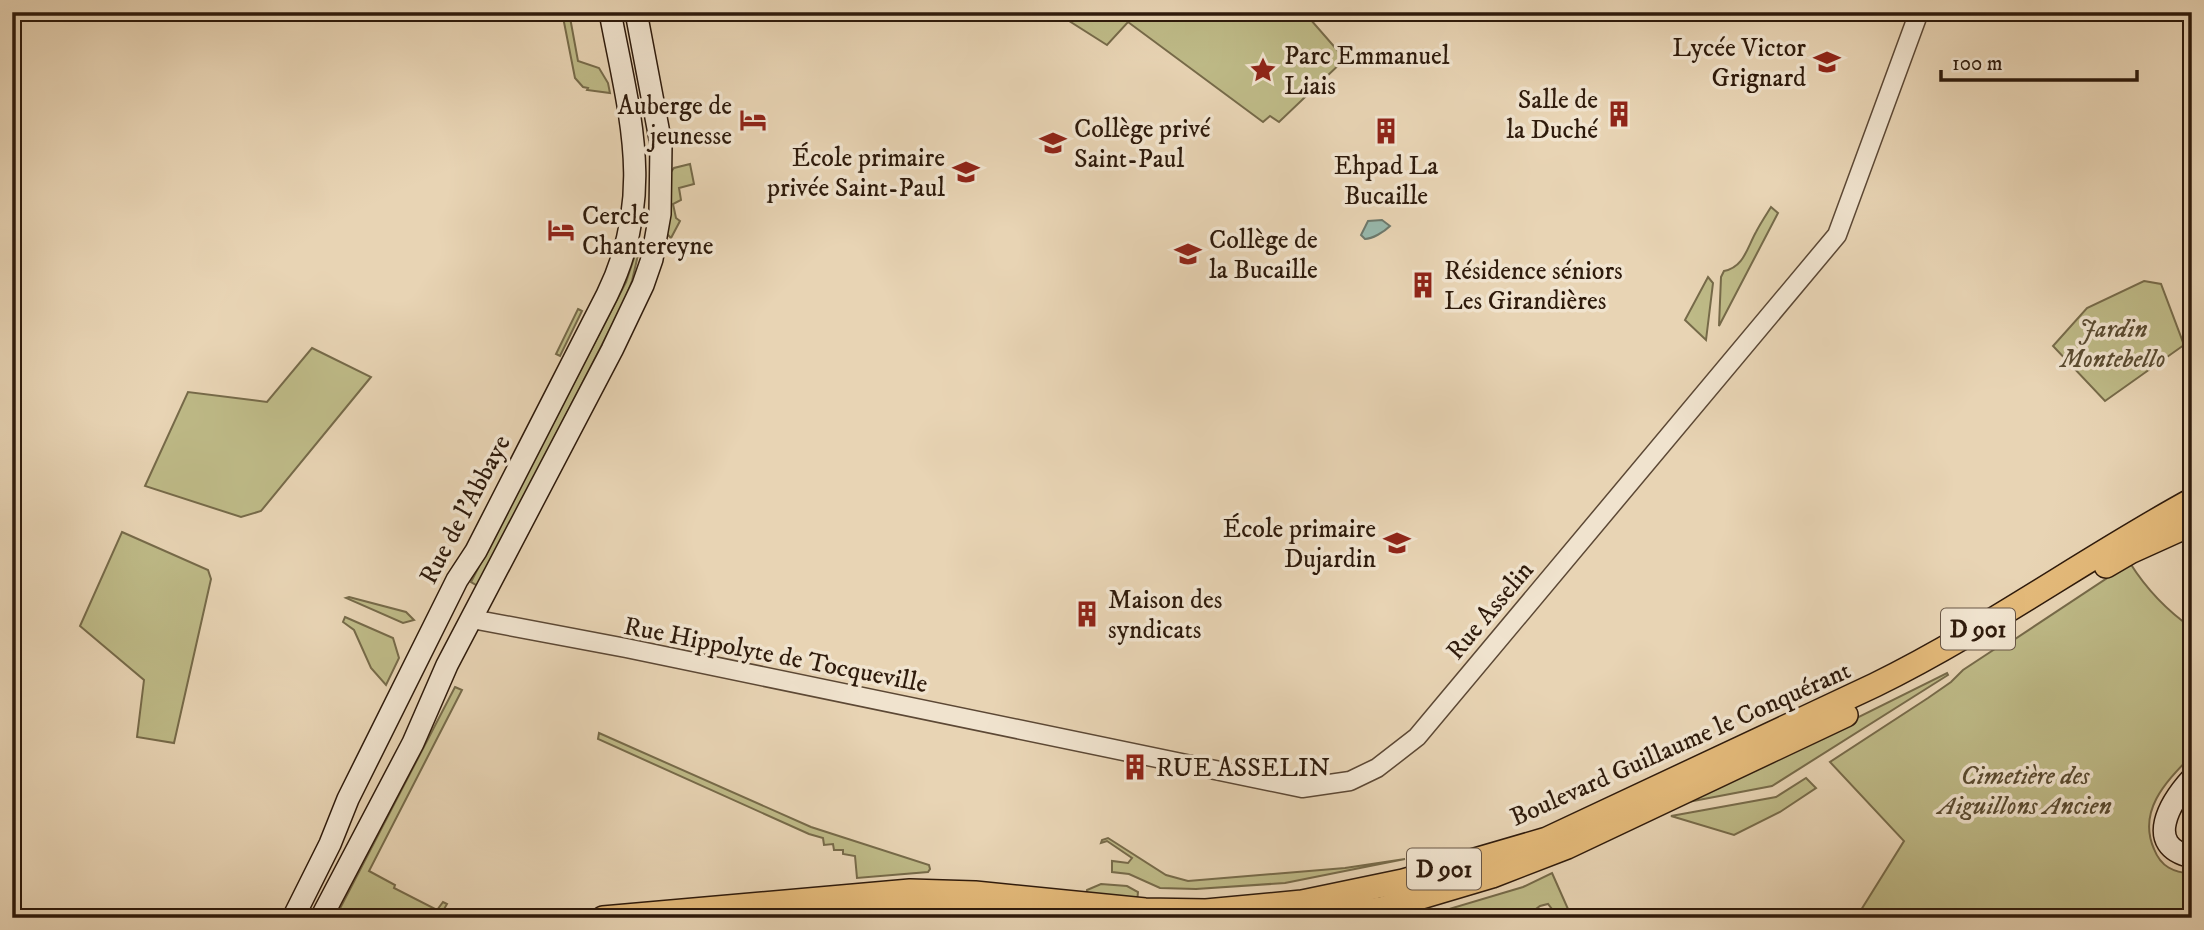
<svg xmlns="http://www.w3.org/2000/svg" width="2204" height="930" viewBox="0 0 2204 930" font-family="'IM FELL DW Pica',serif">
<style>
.green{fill:#beba87;stroke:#766a49;stroke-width:2}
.water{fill:#97b8ac;stroke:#6d796c;stroke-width:2}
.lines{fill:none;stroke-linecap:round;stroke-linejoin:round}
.tertiary-casing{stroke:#5c4835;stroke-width:21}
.secondary-casing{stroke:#2e1a0b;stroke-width:24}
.primary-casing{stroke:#2e1a0b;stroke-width:26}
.tertiary{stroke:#f0e3ce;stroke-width:18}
.secondary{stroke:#f0e3ce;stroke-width:21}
.primary{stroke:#e4ba7a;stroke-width:23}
.labels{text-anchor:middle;stroke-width:7;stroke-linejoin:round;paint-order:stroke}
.shield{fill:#f0e3ce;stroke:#685646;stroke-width:2}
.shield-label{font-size:24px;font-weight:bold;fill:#2e1a0b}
.poi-label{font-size:26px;fill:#2e1a0b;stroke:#f0e3ce;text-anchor:start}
.park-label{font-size:26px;font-style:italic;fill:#594a30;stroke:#f0e3ce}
.street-label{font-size:26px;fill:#2e1a0b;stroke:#f0e3ce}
</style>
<rect width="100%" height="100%" fill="#e8d4b4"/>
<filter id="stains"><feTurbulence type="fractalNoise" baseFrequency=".00286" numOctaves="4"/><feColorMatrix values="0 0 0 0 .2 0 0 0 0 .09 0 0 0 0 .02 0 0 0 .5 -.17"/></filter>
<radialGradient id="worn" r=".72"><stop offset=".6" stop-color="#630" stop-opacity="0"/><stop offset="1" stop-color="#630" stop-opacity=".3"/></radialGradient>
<!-- green -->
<g class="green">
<polygon points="562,12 569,12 578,61 599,68 608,83 610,93 587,90 588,88 583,87 575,78"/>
<polygon points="1055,12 1258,12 1276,15 1280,12 1304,12 1345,59 1279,122 1270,116 1263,122 1128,22 1107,45"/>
<polygon points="690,164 694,184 679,188 681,200 673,204 676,218 680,221 671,238 666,233 671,172 674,168"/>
<path d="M 1771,207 L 1778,213 L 1719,326 L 1721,277 L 1724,271 C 1744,267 1747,248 1756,232 C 1760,224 1766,215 1771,207 Z"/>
<polygon points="638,246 640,246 632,281 623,304 478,586 471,582 626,282"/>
<polygon points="1708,277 1713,283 1706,340 1685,320"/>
<polygon points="2144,281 2161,284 2184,345 2105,401 2053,346 2087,308"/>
<polygon points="578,309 582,311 560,356 556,354"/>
<polygon points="312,348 371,377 261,511 241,517 145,486 188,392 267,402"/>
<polygon points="122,532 208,570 211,579 174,743 137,737 144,680 80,626"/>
<path d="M 2130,563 C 2147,590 2166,610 2192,628 L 2192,755 C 2167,781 2137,810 2154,849 C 2161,867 2173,872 2192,874 L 2192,918 L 1856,918 L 1904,841 L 1830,762 L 1928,698 L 1951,682 L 1963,670 L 2004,643 L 2006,645 Z"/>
<polygon points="349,597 406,612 414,620 403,623 346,598"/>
<polygon points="345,617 393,638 399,658 386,685 371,668 354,630 343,622"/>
<polygon points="1947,673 1948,675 1772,786 1688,802"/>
<polygon points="455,687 462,690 369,871 395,885 394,888 437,910 443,902 447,904 439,918 335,918"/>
<polygon points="599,733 811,827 929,865 930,869 928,872 857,878 855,856 843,854 843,850 834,850 833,844 824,845 823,838 809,834 598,739"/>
<polygon points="1806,778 1816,788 1780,812 1734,835 1671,816 1776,797"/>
<polygon points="1108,838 1166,875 1188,881 1345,868 1405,859 1285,883 1196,889 1160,888 1129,874 1112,872 1112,861 1128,863 1132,858 1107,841 1101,843 1102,840"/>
<polygon points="1552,873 1572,918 1559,918 1548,904 1540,906 1524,918 1445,918 1449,909 1523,887"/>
<polygon points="1101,884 1127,886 1138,892 1137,902 1086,898 1087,890"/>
</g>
<!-- water -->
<path class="water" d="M 1382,220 L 1390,226 C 1384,232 1372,239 1365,239 L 1361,235 L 1368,221 Z"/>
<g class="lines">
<!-- tertiary casing -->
<g class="tertiary-casing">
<polyline id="tertiary" points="472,619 626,648 1302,788 1350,781 1377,768 1417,737 1837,235 1919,12"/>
</g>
<!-- secondary casing -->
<g class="secondary-casing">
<g id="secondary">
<path d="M 2192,778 C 2171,801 2142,846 2192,857"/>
<path d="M 293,918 L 330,844 L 348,799 L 457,580 L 476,551 L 607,295 C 656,195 629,114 610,12"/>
<polyline points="321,918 413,743 447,665 612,350 643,285 652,259 660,214 661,144 636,12"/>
</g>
</g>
<!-- primary casing -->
<g class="primary-casing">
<g id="primary">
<polyline points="2106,566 2130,552 2192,524"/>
<path d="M 603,918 L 910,891 L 975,893 L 1145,910 L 1206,911 L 1302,902 L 1403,881 L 1547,839 L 1875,685 C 1985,631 2084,559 2192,500"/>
<polyline points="789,918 883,908 932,907 1053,918"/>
<polyline points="1312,918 1381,909 1492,876 1567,847 1846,715"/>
</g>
</g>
<!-- tertiary -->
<use href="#tertiary" class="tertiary"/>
<!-- secondary -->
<use href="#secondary" class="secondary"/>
<!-- primary -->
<use href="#primary" class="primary"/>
</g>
<!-- icons -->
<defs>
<g id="school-bare" transform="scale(2.1)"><path d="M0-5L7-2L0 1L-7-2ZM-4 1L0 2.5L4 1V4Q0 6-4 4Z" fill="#8f2418" stroke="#f0e3ce" stroke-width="2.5" paint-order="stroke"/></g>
<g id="sight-bare" transform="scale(2.1)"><path d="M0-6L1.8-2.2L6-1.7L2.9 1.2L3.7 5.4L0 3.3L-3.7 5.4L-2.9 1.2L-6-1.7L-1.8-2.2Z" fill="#8f2418" stroke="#f0e3ce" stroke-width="2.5" paint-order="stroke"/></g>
<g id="building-bare" transform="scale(2.1)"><path d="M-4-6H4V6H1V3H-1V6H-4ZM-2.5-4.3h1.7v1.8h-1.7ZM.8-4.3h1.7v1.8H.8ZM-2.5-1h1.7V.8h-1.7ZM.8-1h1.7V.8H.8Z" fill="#8f2418" stroke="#f0e3ce" stroke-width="2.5" paint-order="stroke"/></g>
<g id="hotel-bare" transform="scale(2.1)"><path d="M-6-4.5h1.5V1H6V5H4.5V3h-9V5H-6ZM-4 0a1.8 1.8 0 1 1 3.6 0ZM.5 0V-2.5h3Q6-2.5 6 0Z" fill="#8f2418" stroke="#f0e3ce" stroke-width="2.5" paint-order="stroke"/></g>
</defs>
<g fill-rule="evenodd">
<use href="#school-bare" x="1827" y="62"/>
<use href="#sight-bare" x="1263" y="70"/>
<use href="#building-bare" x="1619" y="114"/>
<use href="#hotel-bare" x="753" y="120"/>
<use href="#building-bare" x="1386" y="131"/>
<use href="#school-bare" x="1053" y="143"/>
<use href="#school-bare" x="966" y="172"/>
<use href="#hotel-bare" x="561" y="230"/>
<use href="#school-bare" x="1188" y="254"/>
<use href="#building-bare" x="1423" y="285"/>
<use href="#school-bare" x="1397" y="543"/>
<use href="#building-bare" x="1087" y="614"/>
<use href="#building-bare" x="1135" y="767"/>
</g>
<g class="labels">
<!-- shield labels -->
<g class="shield">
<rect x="1941" y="608.5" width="74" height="41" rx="5"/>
<rect x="1407" y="848.5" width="74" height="41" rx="5"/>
</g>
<g class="shield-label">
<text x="1978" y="637">D 901</text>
<text x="1444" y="877">D 901</text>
</g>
<!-- poi labels -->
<g class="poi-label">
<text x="1806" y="56" text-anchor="end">Lycée Victor<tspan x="1806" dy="30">Grignard</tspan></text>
<text x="1284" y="64">Parc Emmanuel<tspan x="1284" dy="30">Liais</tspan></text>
<text x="1598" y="108" text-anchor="end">Salle de<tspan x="1598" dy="30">la Duché</tspan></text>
<text x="732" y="114" text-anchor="end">Auberge de<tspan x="732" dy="30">jeunesse</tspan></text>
<text x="1074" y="137">Collège privé<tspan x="1074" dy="30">Saint-Paul</tspan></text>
<text x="945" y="166" text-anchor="end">École primaire<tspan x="945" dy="30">privée Saint-Paul</tspan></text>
<text x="1386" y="174" text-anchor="middle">Ehpad La<tspan x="1386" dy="30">Bucaille</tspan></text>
<text x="582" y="224">Cercle<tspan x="582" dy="30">Chantereyne</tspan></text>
<text x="1209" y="248">Collège de<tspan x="1209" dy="30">la Bucaille</tspan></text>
<text x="1444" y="279">Résidence séniors<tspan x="1444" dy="30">Les Girandières</tspan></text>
<text x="1376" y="537" text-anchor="end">École primaire<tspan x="1376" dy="30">Dujardin</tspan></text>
<text x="1108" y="608">Maison des<tspan x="1108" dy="30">syndicats</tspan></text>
<text x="1156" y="776">RUE ASSELIN</text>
</g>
<!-- park labels -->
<g class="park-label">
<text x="2113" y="337">Jardin<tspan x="2113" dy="30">Montebello</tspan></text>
<text x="2025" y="784">Cimetière des<tspan x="2025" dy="30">Aiguillons Ancien</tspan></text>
</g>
<!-- street labels -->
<g class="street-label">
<text transform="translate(464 509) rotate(-62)" y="9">Rue de l'Abbaye</text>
<text transform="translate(1489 610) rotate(-50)" y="9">Rue Asselin</text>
<text transform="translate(776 654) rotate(11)" y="9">Rue Hippolyte de Tocqueville</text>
<text transform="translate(1680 743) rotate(-24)" y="9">Boulevard Guillaume le Conquérant</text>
</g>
</g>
<!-- margin -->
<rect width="2204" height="930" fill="none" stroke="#e8d4b4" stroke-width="42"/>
<rect x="14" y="14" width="2176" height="902" fill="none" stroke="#2e1a0b" stroke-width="3.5"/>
<rect x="21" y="21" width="2162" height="888" fill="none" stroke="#2e1a0b" stroke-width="2"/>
<!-- scale -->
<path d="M1941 70v10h196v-10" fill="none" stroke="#2e1a0b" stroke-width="3.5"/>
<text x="1952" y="70" font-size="21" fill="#2e1a0b" stroke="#f0e3ce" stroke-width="5" paint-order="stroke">100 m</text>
<rect width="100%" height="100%" filter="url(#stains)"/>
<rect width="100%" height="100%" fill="url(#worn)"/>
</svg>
